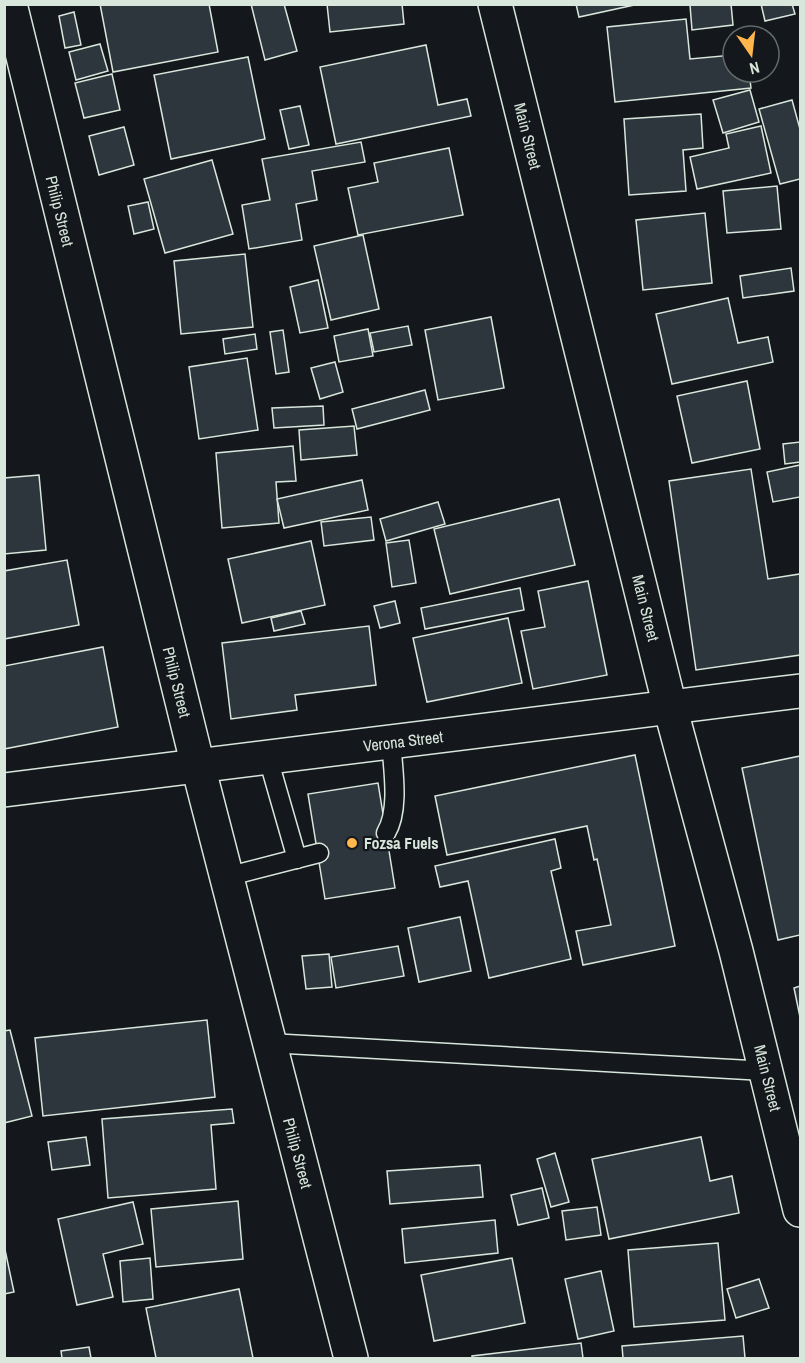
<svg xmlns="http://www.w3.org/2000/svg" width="805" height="1363" viewBox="0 0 805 1363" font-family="'Archivo Narrow',sans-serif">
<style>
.building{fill:#2c363c;stroke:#d8e6dc;stroke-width:1.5}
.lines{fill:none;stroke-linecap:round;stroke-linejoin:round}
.service-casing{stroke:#d8e6dc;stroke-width:21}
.minor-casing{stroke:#d8e6dc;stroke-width:36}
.secondary-casing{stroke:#d8e6dc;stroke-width:36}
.service{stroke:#14181c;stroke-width:18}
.minor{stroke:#14181c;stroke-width:33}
.secondary{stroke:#14181c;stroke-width:33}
.poi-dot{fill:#ffb74d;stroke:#14181c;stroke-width:2}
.labels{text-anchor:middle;stroke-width:4.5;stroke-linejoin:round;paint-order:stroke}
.street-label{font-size:16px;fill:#d8e6dc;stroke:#14181c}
.poi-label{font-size:16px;font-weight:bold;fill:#d8e6dc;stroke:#14181c;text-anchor:start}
</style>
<rect width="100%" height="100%" fill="#14181c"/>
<!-- building -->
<g class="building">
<polygon points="100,4 209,4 218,52 113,72"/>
<polygon points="251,4 284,4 297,51 265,60"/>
<polygon points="327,4 402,4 404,24 330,32"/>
<polygon points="576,4 639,4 579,17"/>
<polygon points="731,4 733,25 692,30 690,5"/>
<polygon points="761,4 792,4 795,14 765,21"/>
<polygon points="74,12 81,45 65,48 59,16"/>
<polygon points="686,19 690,59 733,55 733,72 749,72 751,88 615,102 607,27"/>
<polygon points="100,44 108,71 76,80 69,52"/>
<polygon points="426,45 438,105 467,99 471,116 336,144 320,67"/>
<polygon points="248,57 265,139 171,159 154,75"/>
<polygon points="112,74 120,110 84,118 75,83"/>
<polygon points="750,90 759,122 723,133 713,100"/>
<polygon points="792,100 800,129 800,179 780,184 759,109"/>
<polygon points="300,106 309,145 289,149 280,110"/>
<polygon points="701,114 703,148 683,150 686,191 629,195 624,119"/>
<polygon points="761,126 771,173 697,189 690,157 729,148 726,134"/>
<polygon points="124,127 134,165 99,175 89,136"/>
<polygon points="361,142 365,162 312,171 317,200 296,204 302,240 249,249 242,205 270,200 262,159"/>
<polygon points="449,148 463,215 358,235 348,188 378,182 374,163"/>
<polygon points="212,160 233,234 165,253 144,179"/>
<polygon points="777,186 781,229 727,233 723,191"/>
<polygon points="148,202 154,229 134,234 128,206"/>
<polygon points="705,213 712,283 643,290 636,220"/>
<polygon points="363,235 379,309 331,320 314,246"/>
<polygon points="245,254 253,327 181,334 174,261"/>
<polygon points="791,268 794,291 743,298 740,276"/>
<polygon points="318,280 328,328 300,333 290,287"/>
<polygon points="728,298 738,343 768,337 773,362 672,384 656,314"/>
<polygon points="491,317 504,388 438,400 425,330"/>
<polygon points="408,326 412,345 374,352 370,333"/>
<polygon points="368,329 373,356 339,362 334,336"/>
<polygon points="283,330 289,372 276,374 270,332"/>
<polygon points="255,334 257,349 225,354 223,339"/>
<polygon points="247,358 258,430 199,439 189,367"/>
<polygon points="335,362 343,392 320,399 311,368"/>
<polygon points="747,381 760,449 692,463 677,396"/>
<polygon points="425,390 430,410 357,429 352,409"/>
<polygon points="323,406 324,425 274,428 272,408"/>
<polygon points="354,426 357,455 301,460 299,430"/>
<polygon points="800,442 800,462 785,464 783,444"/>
<polygon points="293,446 296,481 276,482 279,523 222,528 216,453"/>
<polygon points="800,465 800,497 773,502 767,472"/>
<polygon points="751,469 768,579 800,574 800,655 696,670 669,481"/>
<polygon points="39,475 46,550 4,554 4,478"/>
<polygon points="362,480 368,510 284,528 277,499"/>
<polygon points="559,499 575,565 450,594 434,529"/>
<polygon points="438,502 445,524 386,541 380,519"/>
<polygon points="371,517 374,540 324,546 321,522"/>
<polygon points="409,540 416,583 392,587 386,543"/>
<polygon points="311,541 325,605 242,623 228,559"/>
<polygon points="67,560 79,625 4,639 4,571"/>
<polygon points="588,581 607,675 533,689 521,631 545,627 538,591"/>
<polygon points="520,588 524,610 425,629 421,608"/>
<polygon points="395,601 400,623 380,628 374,606"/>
<polygon points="301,611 305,624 274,631 271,618"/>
<polygon points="508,618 522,683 427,702 413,638"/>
<polygon points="369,626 376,685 295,695 297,710 231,719 222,643"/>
<polygon points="103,647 118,727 4,749 4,666"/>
<polygon points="635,755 675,946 583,965 576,931 611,925 597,859 594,860 587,826 447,855 435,796"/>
<polygon points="800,756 800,935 778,940 742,768"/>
<polygon points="378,783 395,888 325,899 308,794"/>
<polygon points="555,839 561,868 551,871 571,959 489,978 468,881 440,887 435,866"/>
<polygon points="460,917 471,971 419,982 408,928"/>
<polygon points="398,946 404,976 336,988 331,957"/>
<polygon points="329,954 332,987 306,989 302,956"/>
<polygon points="800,986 800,1017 794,988"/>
<polygon points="207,1020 215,1097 43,1116 35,1038"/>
<polygon points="10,1030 32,1116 4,1123 4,1031"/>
<polygon points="232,1109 234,1123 211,1125 216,1189 108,1198 102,1119"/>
<polygon points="86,1137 90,1165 52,1170 48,1142"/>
<polygon points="701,1137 710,1181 732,1176 739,1213 609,1239 592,1159"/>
<polygon points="555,1153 569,1202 551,1207 537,1159"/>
<polygon points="480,1165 483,1197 390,1204 387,1171"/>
<polygon points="542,1188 549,1218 518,1225 511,1195"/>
<polygon points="238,1201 243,1259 156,1267 151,1209"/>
<polygon points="133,1202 143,1244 103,1254 113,1297 77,1305 58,1219"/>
<polygon points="597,1207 601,1235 566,1240 562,1211"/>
<polygon points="495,1220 498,1253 405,1263 402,1229"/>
<polygon points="718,1243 725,1320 634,1327 628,1250"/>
<polygon points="4,1245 14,1292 4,1294"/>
<polygon points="150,1258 153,1299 123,1302 120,1261"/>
<polygon points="512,1258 525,1323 434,1341 421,1275"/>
<polygon points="601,1271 614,1331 578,1339 565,1279"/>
<polygon points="759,1279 769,1308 736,1318 727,1289"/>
<polygon points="239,1289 253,1358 156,1358 146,1308"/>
<polygon points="743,1336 745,1358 623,1358 622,1346"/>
<polygon points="581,1343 583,1358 472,1358 472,1356"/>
<polygon points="89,1347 91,1358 62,1358 61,1351"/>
</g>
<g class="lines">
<!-- service casing -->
<g class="service-casing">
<g id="service">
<polyline points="268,758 297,859"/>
<path d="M 386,833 C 400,810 393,769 391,742"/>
<polyline points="226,877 319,853"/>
<polyline points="269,1043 766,1071"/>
</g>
</g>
<!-- minor casing -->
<g class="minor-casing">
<g id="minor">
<polyline points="10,4 198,766 351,1358"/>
<polyline points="495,4 670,707"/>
</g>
</g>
<!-- secondary casing -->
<g class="secondary-casing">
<g id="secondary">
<polyline points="670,707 736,951 800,1210"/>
<polyline points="4,790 800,691"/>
</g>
</g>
<!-- service -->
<use href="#service" class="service"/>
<!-- minor -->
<use href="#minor" class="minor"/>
<!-- secondary -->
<use href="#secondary" class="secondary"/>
</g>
<!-- markers -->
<circle class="poi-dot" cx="352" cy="843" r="6"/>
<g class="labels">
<!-- street labels -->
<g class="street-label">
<text transform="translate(528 136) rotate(76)" y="6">Main Street</text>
<text transform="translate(60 211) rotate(76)" y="6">Philip Street</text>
<text transform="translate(646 608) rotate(76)" y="6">Main Street</text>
<text transform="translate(177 682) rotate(76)" y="6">Philip Street</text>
<text transform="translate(403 741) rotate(-7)" y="6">Verona Street</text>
<text transform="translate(768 1078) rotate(76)" y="6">Main Street</text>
<text transform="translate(298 1153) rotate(75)" y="6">Philip Street</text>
</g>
<!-- poi labels -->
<g class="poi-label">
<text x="364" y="849">Fozsa Fuels</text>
</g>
</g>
<!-- border -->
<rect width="805" height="1363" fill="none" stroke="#d8e6dc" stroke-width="12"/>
<!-- north arrow -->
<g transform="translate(751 54) rotate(166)"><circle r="28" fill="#14181c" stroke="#626a69" stroke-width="1.5"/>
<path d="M0-4.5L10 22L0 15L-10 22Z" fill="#ffb74d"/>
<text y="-9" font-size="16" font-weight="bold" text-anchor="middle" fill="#d8e6dc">N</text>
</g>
</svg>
